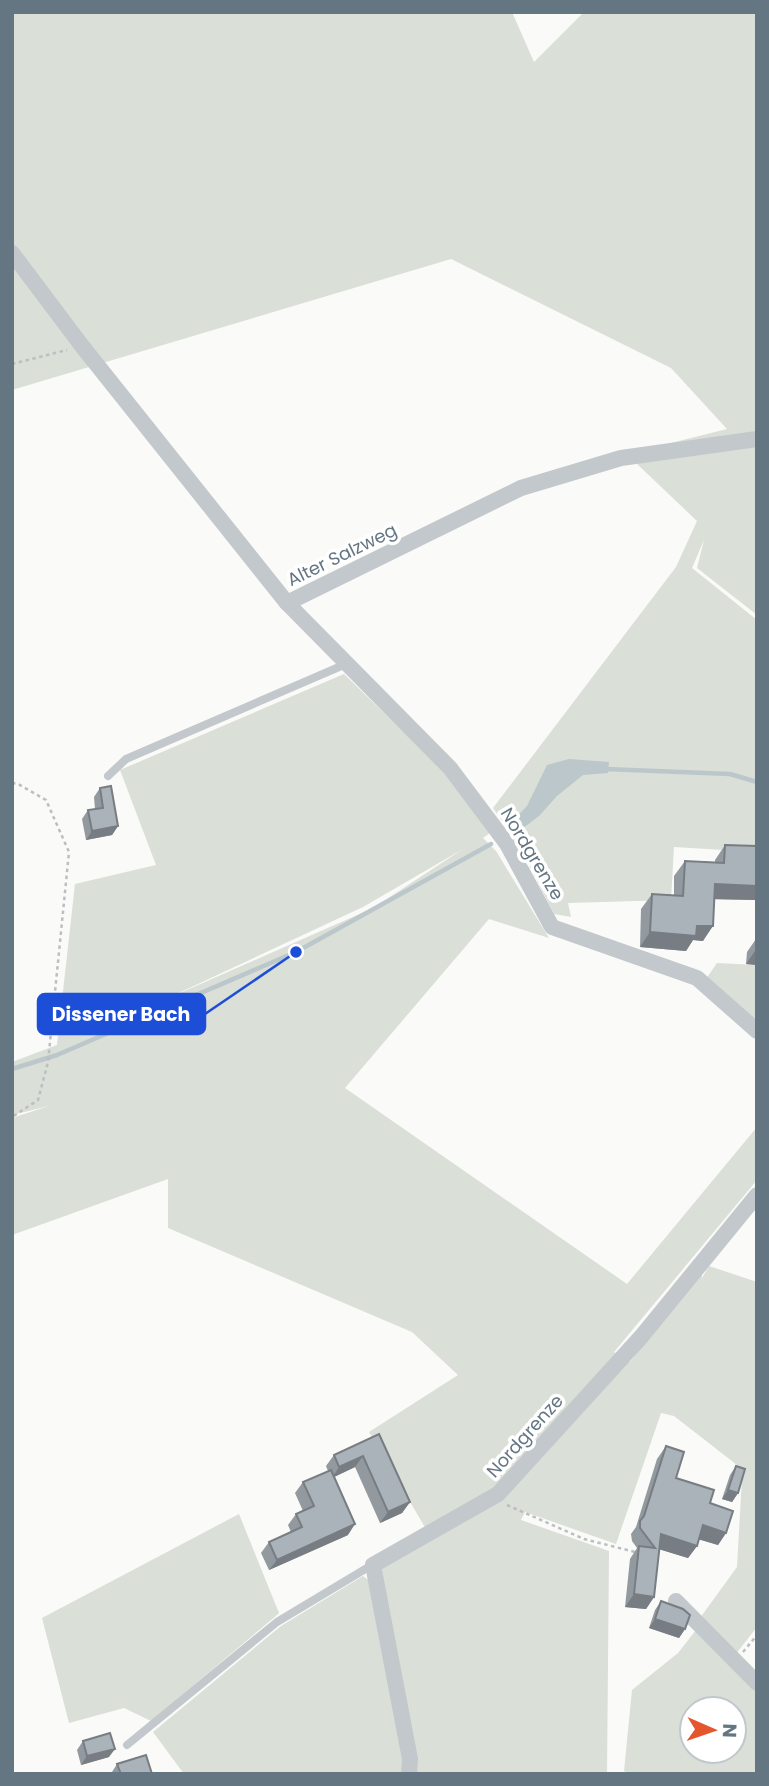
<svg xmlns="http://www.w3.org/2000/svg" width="769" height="1786" viewBox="0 0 769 1786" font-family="Poppins,sans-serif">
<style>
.green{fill:#dadfd7;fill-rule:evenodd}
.water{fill:#bbc7cb}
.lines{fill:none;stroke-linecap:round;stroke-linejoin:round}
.stream{stroke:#bbc7cb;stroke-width:4.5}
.path{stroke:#bbbfc2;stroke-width:2.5;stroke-dasharray:3.5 3.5;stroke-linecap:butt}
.lane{stroke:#c3c8cc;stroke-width:8}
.street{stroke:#c3c8cc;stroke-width:16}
.wall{fill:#929a9f}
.shaded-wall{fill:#777d82}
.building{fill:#aab3b9;stroke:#777d82;stroke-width:2}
.labels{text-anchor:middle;stroke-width:7;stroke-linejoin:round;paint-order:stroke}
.street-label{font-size:18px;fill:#657683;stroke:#fff}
.leader{fill:none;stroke:#1d4ed8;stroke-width:2.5}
.callout-dot{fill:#1d4ed8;stroke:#fff;stroke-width:2.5}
.callout{fill:#1d4ed8;stroke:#1d4ed8;stroke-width:2.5}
.callout-label{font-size:19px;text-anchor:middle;font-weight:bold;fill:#fff}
</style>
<rect width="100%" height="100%" fill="#fafaf8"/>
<!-- green -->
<g class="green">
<polygon points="12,12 512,12 534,62 584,12 757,12 757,615 697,568 704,540 692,568 757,620 757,852 674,847 671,900 568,903 571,917 554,914 520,848 493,808 676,567 697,521 635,462 655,447 727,429 671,368 451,259 12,390"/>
<path d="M 344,674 L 441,768 L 491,832 L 483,838 L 496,851 L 549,938 L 489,919 L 345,1088 L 627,1284 L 757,1127 L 757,1180 L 614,1352 L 630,1362 L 702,1268 L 702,1278 L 709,1266 L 757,1282 L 757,1627 L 735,1655 L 700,1618 L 737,1567 L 742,1478 L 737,1465 L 674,1416 L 661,1413 L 616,1544 L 525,1512 L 521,1520 L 609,1551 L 607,1774 L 416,1774 L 377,1577 L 387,1561 L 426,1529 L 369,1432 L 458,1375 L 412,1332 L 168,1228 L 168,1179 L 12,1235 L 12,1118 L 49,1106 L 12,1115 L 12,1062 L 57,1045 L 75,884 L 156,865 L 120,770 ZM 463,849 L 373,908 L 155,1004 L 363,907 Z"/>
<polygon points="717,963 757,965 757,1025 706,979"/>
<polygon points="239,1514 279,1613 277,1615 151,1721 124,1708 69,1723 42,1618"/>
<polygon points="363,1576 371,1582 403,1758 403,1774 184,1774 153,1732 281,1626"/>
<path d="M 696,1630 L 757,1686 L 757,1774 L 630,1774 L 624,1771 L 632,1690 L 678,1653 ZM 692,1709 L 734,1709 L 734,1751 L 692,1751 Z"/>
</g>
<!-- water -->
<polygon class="water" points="569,759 609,762 608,773 583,775 557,796 539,816 514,835 506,828 527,806 547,765"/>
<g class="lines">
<!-- stream -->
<g class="stream">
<polyline points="605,769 730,774 757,782"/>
<polyline points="12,1069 57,1055 296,952 491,844"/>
</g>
<!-- path -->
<g class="path">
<polyline points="12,364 67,350"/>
<polyline points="12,783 18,784 46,800 69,852 48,1062 38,1100 12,1117"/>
<polyline points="507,1505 584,1539 635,1552"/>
<polyline points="743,1652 757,1635"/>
</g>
<!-- lane -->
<g class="lane">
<polyline points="108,776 126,759 346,664"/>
<polyline points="127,1745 277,1622 372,1565"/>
</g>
<!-- street -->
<g class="street">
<polyline points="12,253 82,346 287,603 450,768 507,844 552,927 697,978 757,1031"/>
<polyline points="287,603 521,488 621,458 757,439"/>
<polyline points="676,1601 757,1683"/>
<polyline points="409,1774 410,1759 373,1565 498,1494 641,1337 757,1195"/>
</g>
</g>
<!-- wall -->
<g class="wall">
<polygon points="100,788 118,826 112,835 86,840 82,819 88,810 95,809 94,797"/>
<polygon points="725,845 756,900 715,899 703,941 693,940 686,951 640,947 641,909 652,894 674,895 674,876 685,861 715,862 715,860"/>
<polygon points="756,939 757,965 746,964 747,952"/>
<polygon points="379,1434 410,1502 402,1513 380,1523 355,1467 334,1477 348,1535 269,1570 261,1553 269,1542 291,1532 288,1525 296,1514 303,1511 295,1493 303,1482 328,1471 326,1466 334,1455"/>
<polygon points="666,1446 676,1478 710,1503 726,1533 718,1545 699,1539 697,1546 688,1558 659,1549 654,1597 646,1609 625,1607 630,1559 637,1548 632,1541 631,1534 636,1527 657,1459"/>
<polygon points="736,1466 738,1493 732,1502 722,1499 730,1475"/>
<polygon points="661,1601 685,1629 679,1638 649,1628 655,1610"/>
<polygon points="83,1741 109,1757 81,1765 77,1750"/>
<polygon points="117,1764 152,1774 113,1774 112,1772"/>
</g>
<!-- shaded-wall -->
<g class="shaded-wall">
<polygon points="118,826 112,835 86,840 92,831"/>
<polygon points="715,884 757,886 757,900 705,899"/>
<polygon points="697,926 713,926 703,941 693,940 686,951 640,947 650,932"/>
<polygon points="755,951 757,951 757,965 746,964"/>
<polygon points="363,1456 355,1467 332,1478 339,1467"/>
<polygon points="728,1490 738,1493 732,1502 722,1499"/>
<polygon points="410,1502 402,1513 380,1523 388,1512"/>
<polygon points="355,1524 348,1535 269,1570 277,1560"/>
<polygon points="703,1525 726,1533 718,1545 694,1538"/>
<polygon points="661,1534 697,1546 688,1558 655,1548"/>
<polygon points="634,1594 654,1597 646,1609 625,1607"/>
<polygon points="655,1619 685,1629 679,1638 649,1628"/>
<polygon points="115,1749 109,1757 81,1765 87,1756"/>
</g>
<!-- building -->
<g class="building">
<polygon points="111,786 118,826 92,831 88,810 103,808 100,788"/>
<polygon points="725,845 757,846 757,886 715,884 713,926 697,926 696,936 650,932 652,894 683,896 685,861 724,863"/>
<polygon points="379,1434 410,1502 388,1512 363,1456 339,1467 334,1455"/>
<polygon points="666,1446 684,1452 676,1478 714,1490 710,1503 733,1511 726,1533 703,1525 697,1546 661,1534 654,1597 634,1594 639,1546 655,1548 640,1528 640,1521 644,1516"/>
<polygon points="736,1466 745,1469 738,1493 728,1490"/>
<polygon points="331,1470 355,1524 277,1560 269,1542 302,1527 296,1514 314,1506 303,1482"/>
<polygon points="661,1601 683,1609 690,1615 685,1629 655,1619"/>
<polygon points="110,1733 115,1749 87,1756 83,1741"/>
<polygon points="146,1755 152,1774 121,1774 117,1764"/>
</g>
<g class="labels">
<!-- street labels -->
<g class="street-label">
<text transform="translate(342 555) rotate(-26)" y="6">Alter Salzweg</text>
<text transform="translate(532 854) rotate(59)" y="6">Nordgrenze</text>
<text transform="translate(525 1436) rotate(-48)" y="6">Nordgrenze</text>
</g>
</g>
<!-- callouts -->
<path class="leader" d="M296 952L205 1014"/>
<circle class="callout-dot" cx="296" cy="952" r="7"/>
<rect class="callout" x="38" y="994" width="167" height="40" rx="7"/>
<g class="callout-label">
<text x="121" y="1021">Dissener Bach</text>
</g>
<!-- border -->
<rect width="769" height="1786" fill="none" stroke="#657683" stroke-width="28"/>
<!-- north arrow -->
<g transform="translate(713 1730) rotate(92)"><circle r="33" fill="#ffffff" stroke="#c1c8cd" stroke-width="2"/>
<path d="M0-5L12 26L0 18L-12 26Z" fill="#e4572e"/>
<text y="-10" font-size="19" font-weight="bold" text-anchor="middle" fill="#657683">N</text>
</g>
</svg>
